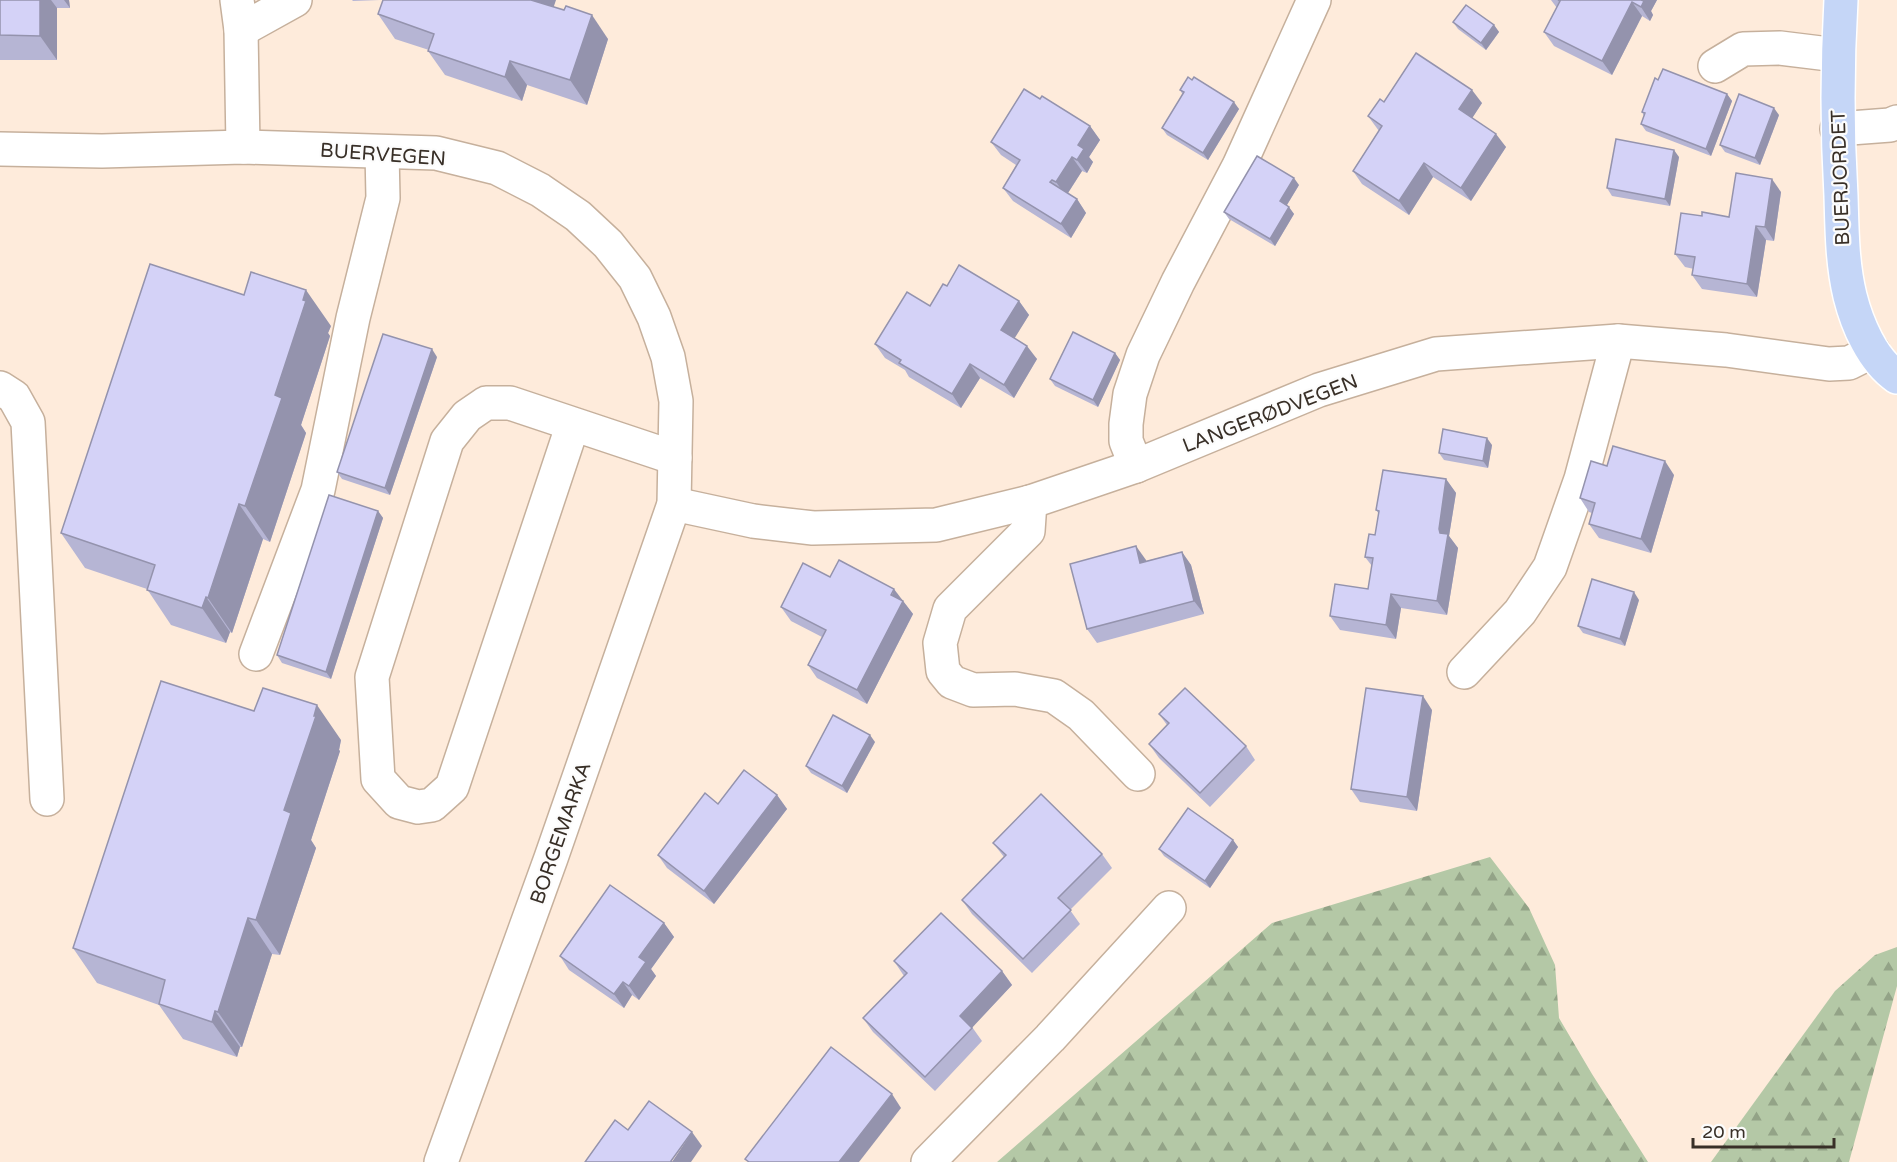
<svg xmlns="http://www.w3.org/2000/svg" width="1897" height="1162" viewBox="0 0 1897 1162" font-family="'Varela Round',sans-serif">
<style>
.forest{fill:url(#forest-firs)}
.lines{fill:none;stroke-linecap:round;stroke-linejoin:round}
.minor-casing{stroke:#c6b09c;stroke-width:36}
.major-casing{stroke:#fff;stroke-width:36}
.minor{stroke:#fff;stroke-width:33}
.major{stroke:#c5d6f7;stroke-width:33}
.wall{fill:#b6b5d4}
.shaded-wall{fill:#9493ad}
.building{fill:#d4d2f7;stroke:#9493ad;stroke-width:1.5}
.labels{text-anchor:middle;stroke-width:4.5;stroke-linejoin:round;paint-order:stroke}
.street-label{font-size:20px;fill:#382f27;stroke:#fcfcfc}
</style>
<defs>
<pattern id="forest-firs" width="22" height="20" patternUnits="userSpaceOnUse" patternTransform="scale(1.5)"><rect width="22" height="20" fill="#b4c8a6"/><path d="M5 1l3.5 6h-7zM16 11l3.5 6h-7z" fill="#93a387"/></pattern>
</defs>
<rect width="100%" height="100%" fill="#feebdb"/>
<!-- forest -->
<g class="forest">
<polygon points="1490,857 1529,908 1555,965 1559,1018 1592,1074 1648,1162 997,1162 1272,923"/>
<polygon points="1897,947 1897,986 1849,1162 1711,1162 1835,991 1875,955"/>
</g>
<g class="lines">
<!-- minor casing -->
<g class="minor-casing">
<g id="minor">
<polyline points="237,0 241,30 243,147"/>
<polyline points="241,30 295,0"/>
<polyline points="1715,66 1743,49 1780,48 1837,55"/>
<polyline points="1837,129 1890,125 1897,122"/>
<polyline points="0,149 102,151 243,147 436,153 497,168 540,190 578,216 608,244 635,278 654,317 668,357 676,401 674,504 551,858 441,1162"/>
<polyline points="0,388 14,397 28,422 47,799"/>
<polyline points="573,424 452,787 432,805 418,807 399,802 378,779 372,677 447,441 467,416 486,403 510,403 675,458"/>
<polyline points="1136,466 1126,441 1126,424 1130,394 1143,355 1178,282 1239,166 1314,0"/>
<polyline points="1030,502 1028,531 950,609 940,643 943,671 952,682 973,690 1015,689 1054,696 1081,715 1138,774"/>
<polyline points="674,504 753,521 813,528 936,525 1030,502 1136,466 1319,390 1436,354 1618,341 1726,350 1829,364 1849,363 1873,351"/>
<polyline points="256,654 318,490 353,318 383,198 382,152"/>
<polyline points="1464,672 1520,612 1550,567 1581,479 1618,341"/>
<polyline points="928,1162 1050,1038 1169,908"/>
</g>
</g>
<!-- major casing -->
<g class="major-casing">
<path id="major" d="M 1841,0 C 1837,66 1837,130 1841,196 C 1842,229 1842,263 1850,296 C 1857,324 1872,360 1897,377"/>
</g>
<!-- minor -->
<use href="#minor" class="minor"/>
<!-- major -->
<use href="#major" class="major"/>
</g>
<!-- wall -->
<g class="wall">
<polygon points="0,0 69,0 70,8 57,8 57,60 0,60"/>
<polygon points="352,0 380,0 353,1"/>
<polygon points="1551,0 1657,0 1651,11 1653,15 1650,21 1642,16 1612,75 1554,46 1544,32 1557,8"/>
<polygon points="554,7 608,39 587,105 527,85 522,101 445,75 428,51 429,50 395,39 378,14"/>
<polygon points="1453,22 1494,25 1499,32 1486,50 1458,29"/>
<polygon points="1192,80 1239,109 1208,160 1167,135 1162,128 1183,95 1180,90"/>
<polygon points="1658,80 1727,94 1732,101 1711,156 1646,131 1641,124 1644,116 1642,112"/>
<polygon points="1040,99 1090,126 1100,140 1089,157 1093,162 1087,173 1082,171 1068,193 1077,199 1086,213 1071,238 1013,201 1003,188 1016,165 1001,155 991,142"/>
<polygon points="1384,102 1482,103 1472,118 1506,147 1471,201 1433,177 1409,215 1362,184 1353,171 1379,131 1368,116"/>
<polygon points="1779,115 1760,165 1725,152 1720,145"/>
<polygon points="1679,157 1670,206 1612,196 1607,188"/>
<polygon points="1299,185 1287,205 1294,214 1275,246 1229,219 1224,212"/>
<polygon points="1781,192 1774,241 1766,240 1757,297 1702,289 1692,275 1694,269 1685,267 1675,254 1702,216 1729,217"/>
<polygon points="947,286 1019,301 1029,315 1014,338 1037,359 1014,398 980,378 961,408 909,377 905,370 885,358 875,344 930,306"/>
<polygon points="331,326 328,333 330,336 301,425 306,433 270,542 263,539 232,633 230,632 226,643 171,625 147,589 85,568 61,533"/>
<polygon points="1115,353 1120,360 1098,407 1055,386 1050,379"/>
<polygon points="437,357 390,495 342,479 337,472"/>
<polygon points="1492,445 1488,468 1444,460 1439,453"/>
<polygon points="1607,466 1674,475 1651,553 1599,538 1589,524 1592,513 1589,512 1580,498"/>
<polygon points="1446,479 1456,493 1449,536 1458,548 1447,615 1401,608 1396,639 1340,630 1330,616 1368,589 1372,566 1365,557 1375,535 1379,514 1376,510"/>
<polygon points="378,511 383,518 331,679 282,663 277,655"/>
<polygon points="1182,552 1191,565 1204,614 1097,643 1087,629 1146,560 1146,561"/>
<polygon points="830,577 902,600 913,614 867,704 817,678 808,665 822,637 791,621 781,607"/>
<polygon points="1639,600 1625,646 1583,633 1578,626"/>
<polygon points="1432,710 1417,811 1360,802 1351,789"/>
<polygon points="1159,714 1246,746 1255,760 1210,807 1159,758 1149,744 1167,725"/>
<polygon points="341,740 339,750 340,751 311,840 316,848 280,955 272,954 242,1047 240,1047 237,1057 183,1039 159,1005 97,983 73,948"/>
<polygon points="875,742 847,793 811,773 806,766"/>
<polygon points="777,795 787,809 714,904 667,868 658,855 718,804"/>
<polygon points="1233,840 1238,847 1210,888 1164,856 1159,849"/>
<polygon points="993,843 1102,854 1112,868 1070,910 1080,924 1032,973 972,914 962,900 1004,857"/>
<polygon points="664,923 674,937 651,969 656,976 639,1000 632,995 624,1008 569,970 560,956"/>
<polygon points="894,961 1002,971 1012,985 972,1027 982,1041 935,1091 873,1032 863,1018 904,976"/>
</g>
<!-- shaded-wall -->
<g class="shaded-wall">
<polygon points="40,0 51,0 57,8 57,60 40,36"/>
<polygon points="64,0 69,0 70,8"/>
<polygon points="531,0 556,0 548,24"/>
<polygon points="1641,0 1657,0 1651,11 1653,15 1650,21 1641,7"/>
<polygon points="1632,2 1642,16 1612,75 1602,61"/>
<polygon points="592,15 608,39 587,105 570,80"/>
<polygon points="1494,25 1499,32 1486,50 1481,43"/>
<polygon points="510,61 527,85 522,101 505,77"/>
<polygon points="1472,90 1482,103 1469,123 1459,109"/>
<polygon points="1727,94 1732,101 1711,156 1706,149"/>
<polygon points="1234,102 1239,109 1208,160 1203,153"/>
<polygon points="1774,108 1779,115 1760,165 1755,158"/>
<polygon points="1090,126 1100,140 1089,157 1093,162 1087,173 1077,160 1078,145"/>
<polygon points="1496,134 1506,147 1471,201 1461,188"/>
<polygon points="1674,150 1679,157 1670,206 1665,199"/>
<polygon points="1072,157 1082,171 1066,196 1056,182"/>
<polygon points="1424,163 1433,177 1409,215 1399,201"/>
<polygon points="1294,178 1299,185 1285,208 1280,201"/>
<polygon points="1772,179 1781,192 1774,241 1765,227"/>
<polygon points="1077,199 1086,213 1071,238 1061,224"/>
<polygon points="1289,207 1294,214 1275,246 1270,239"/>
<polygon points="1756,226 1766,240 1757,297 1747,284"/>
<polygon points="306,290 331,326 328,333 330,336 301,425 306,433 270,542 245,506 275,395"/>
<polygon points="1019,301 1029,315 1011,344 1001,330"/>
<polygon points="1027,346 1037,359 1014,398 1004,385"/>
<polygon points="432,349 437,357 390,495 385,488"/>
<polygon points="1115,353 1120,360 1098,407 1093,400"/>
<polygon points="970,364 980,378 961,408 952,394"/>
<polygon points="1487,438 1492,445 1488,468 1483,461"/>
<polygon points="1665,461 1674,475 1651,553 1641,539"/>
<polygon points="1446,479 1456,493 1449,536 1458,548 1447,615 1437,601 1440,533 1439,529"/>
<polygon points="239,504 263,539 232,633 208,598"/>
<polygon points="378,511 383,518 331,679 326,672"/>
<polygon points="1136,546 1146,560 1150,577 1140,563"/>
<polygon points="1182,552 1191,565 1204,614 1194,601"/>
<polygon points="894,589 913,614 867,704 857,690"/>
<polygon points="1634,592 1639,600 1625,646 1620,639"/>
<polygon points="1391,594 1401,608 1396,639 1386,625"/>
<polygon points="206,597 230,632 226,643 202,608"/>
<polygon points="1423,696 1432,710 1417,811 1407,797"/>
<polygon points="317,705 341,740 339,750 340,751 311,840 316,848 280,955 256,920 284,810"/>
<polygon points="870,735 875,742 847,793 842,786"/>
<polygon points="777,795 787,809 714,904 704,891"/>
<polygon points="1233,840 1238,847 1210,888 1205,881"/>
<polygon points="248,918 272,954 242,1047 218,1012"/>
<polygon points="664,923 674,937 651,969 656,976 639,1000 629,986 639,957"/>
<polygon points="1002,971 1012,985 970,1030 960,1016"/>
<polygon points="623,982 632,995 624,1008 614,994"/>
<polygon points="215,1011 240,1047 237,1057 212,1022"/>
<polygon points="892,1094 901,1108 859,1162 839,1162"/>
<polygon points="692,1132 702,1146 691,1162 672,1162"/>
</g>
<!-- building -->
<g class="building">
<polygon points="0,0 40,0 40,36 0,35"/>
<polygon points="383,0 531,0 564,10 566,6 592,15 570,80 510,61 505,77 428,51 434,34 378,14"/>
<polygon points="1558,0 1641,0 1644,1 1641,7 1632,2 1602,61 1544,32 1560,1"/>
<polygon points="1466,5 1494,25 1481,43 1453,22"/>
<polygon points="1416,53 1472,90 1459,109 1496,134 1461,188 1424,163 1399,201 1353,171 1382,126 1368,116 1380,99 1384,102"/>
<polygon points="1663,69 1727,94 1706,149 1641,124 1645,113 1642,112 1655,78 1658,80"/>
<polygon points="1188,77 1192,80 1194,77 1234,102 1203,153 1162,128 1184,92 1180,90"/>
<polygon points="1024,89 1040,99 1042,96 1090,126 1078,145 1084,149 1077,160 1072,157 1056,182 1052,180 1050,182 1077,199 1061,224 1003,188 1020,160 991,142"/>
<polygon points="1739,94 1774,108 1755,158 1720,145"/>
<polygon points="1616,139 1674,150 1665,199 1607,188"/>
<polygon points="1257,156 1294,178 1280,201 1289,207 1270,239 1224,212"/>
<polygon points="1736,173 1772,179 1765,227 1756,226 1747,284 1692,275 1695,257 1675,254 1681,213 1702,216 1702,212 1729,217"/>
<polygon points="150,264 244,295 251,272 306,290 303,300 306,301 275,395 282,398 245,506 239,504 208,598 206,597 202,608 147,590 155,565 61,533"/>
<polygon points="959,265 1019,301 1001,330 1027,346 1004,385 970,364 952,394 899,363 901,360 875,344 907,292 930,306 943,284 947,286"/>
<polygon points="1073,332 1115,353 1093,400 1050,379"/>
<polygon points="383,334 432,349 385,488 337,472"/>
<polygon points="1443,429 1487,438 1483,461 1439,453"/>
<polygon points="1613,446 1665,461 1641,539 1589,524 1595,503 1580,498 1591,461 1607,466"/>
<polygon points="1383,470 1446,479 1439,529 1440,533 1448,534 1437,601 1391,594 1386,625 1330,616 1335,584 1368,589 1373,558 1365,557 1369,534 1375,535 1379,511 1376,510"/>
<polygon points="329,495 378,511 326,672 277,655"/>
<polygon points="1136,546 1140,563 1182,552 1194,601 1087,629 1070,564"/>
<polygon points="839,560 894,589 891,595 903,601 857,690 808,665 826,630 781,607 803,563 830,577"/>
<polygon points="1592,579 1634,592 1620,639 1578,626"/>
<polygon points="161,681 254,711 263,688 317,705 314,716 316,716 284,810 291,813 256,920 248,918 218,1012 215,1011 212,1022 159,1004 165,980 73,948"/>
<polygon points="1185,688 1246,746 1200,793 1149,744 1169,723 1159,714"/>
<polygon points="1366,688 1423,696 1407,797 1351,789"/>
<polygon points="833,715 870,735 842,786 806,766"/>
<polygon points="744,770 777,795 704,891 658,855 705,793 718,804"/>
<polygon points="1041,794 1102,854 1058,898 1071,910 1023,959 962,900 1006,855 993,843"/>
<polygon points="1188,808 1233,840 1205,881 1159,849"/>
<polygon points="610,885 664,923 639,957 646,962 629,986 623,982 614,994 560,956"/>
<polygon points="941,913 1002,971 960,1016 972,1028 925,1077 863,1018 907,973 894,961"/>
<polygon points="831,1047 892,1094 839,1162 749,1162 745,1159"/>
<polygon points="649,1101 692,1132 671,1161 672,1162 585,1162 615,1120 628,1130"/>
</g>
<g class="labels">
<!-- street labels -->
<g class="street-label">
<text transform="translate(383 154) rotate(4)" y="7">BUERVEGEN</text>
<text transform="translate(1840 178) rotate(-92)" y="7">BUERJORDET</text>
<text transform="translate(1270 413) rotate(-21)" y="7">LANGERØDVEGEN</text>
<text transform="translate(560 833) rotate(-71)" y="7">BORGEMARKA</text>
</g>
</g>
<!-- scale -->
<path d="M1693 1138v9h141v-9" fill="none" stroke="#382f27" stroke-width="3"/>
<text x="1702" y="1138" font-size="18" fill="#382f27" stroke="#fcfcfc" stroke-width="4.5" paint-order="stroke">20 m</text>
</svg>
